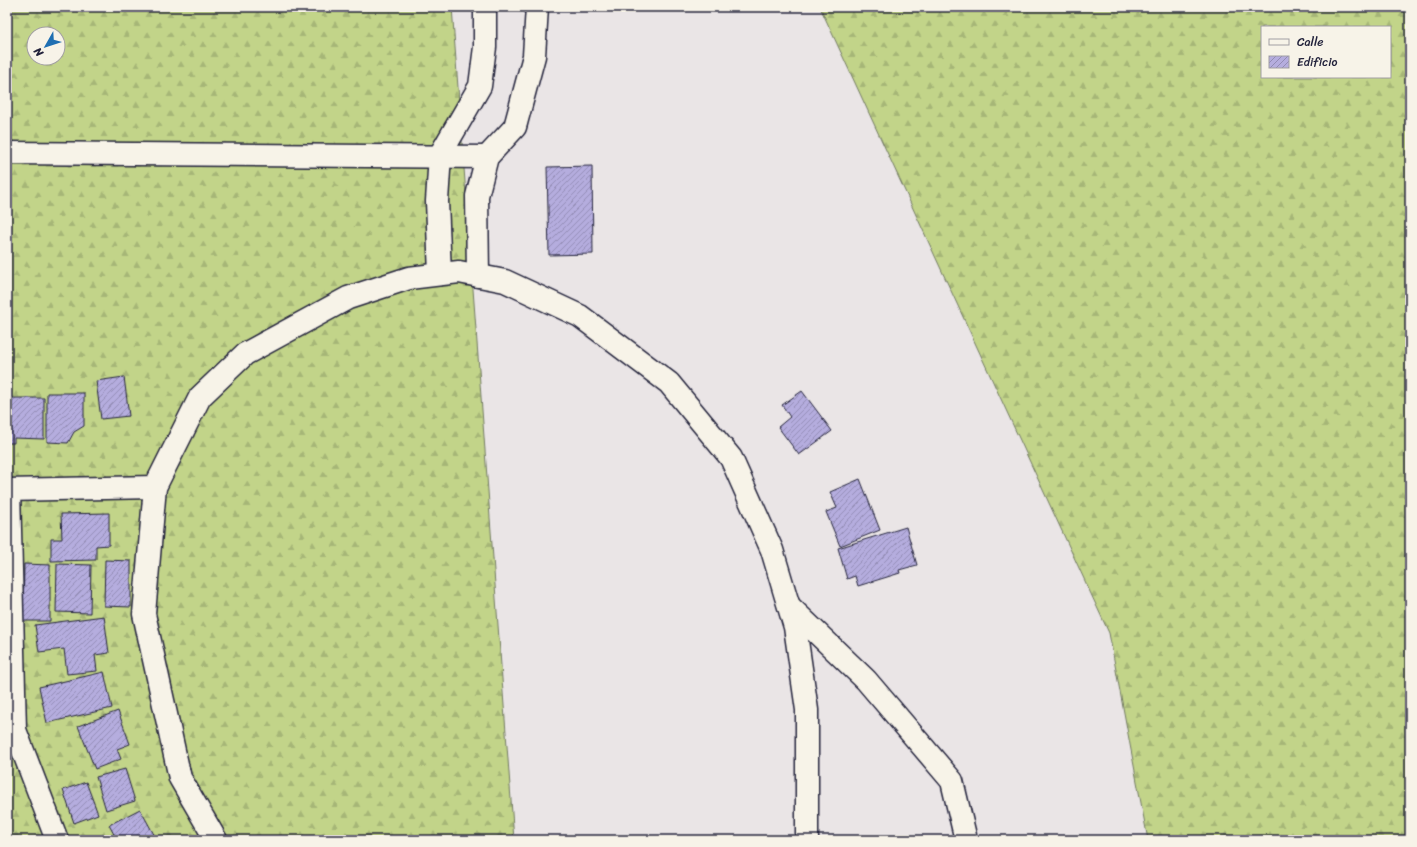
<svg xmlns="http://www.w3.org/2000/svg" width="1417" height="847" viewBox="0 0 1417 847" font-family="Sriracha,sans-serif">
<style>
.forest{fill:url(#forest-firs);stroke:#727b62;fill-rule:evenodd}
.building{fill:url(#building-hatch);stroke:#22223b}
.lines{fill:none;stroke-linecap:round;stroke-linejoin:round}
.minor-casing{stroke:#22223b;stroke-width:25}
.minor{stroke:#f7f3e8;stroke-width:22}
</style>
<defs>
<pattern id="forest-firs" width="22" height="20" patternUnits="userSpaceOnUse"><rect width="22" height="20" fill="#c2d489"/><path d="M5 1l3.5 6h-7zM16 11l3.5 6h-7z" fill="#a6b677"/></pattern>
<pattern id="building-hatch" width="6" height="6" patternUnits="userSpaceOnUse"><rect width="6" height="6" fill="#b5adde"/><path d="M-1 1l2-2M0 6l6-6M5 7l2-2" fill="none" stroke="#938cb5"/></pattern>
</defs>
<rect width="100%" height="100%" fill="#eae5e6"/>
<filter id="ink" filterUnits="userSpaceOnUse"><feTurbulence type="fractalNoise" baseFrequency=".025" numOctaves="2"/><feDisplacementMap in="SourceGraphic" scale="8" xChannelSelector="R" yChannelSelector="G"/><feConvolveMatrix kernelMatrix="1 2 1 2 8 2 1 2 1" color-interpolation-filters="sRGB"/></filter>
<g filter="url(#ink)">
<!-- forest -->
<g class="forest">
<path d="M 7,7 L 452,7 L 514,840 L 7,840 ZM 34,34 L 58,34 L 58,58 L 34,58 Z"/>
<path d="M 820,7 L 1410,7 L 1410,840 L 1148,840 L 1109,633 ZM 1262,27 L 1390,27 L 1390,77 L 1262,77 Z"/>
</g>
<!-- building -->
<g class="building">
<polygon points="592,166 593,254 549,255 547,167"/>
<polygon points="124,377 129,416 101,419 96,381"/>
<polygon points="802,391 832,431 799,455 778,427 790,417 782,405"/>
<polygon points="47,393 84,393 84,426 74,432 68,443 47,442"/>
<polygon points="7,398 44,398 44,439 14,438 14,443 7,443"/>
<polygon points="860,479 880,530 840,546 826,512 837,508 830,492"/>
<polygon points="109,513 109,545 96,546 96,560 51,561 51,539 62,539 61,514"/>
<polygon points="906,527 917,565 899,570 900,573 858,586 855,576 847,579 838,548"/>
<polygon points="105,560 131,561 131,607 104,606"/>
<polygon points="24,564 50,565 50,621 23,621"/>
<polygon points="57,564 91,565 90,613 56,612"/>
<polygon points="104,616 109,653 95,655 97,671 67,674 64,649 39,652 35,625"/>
<polygon points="104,672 112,708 47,723 39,687"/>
<polygon points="118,711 130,744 117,749 121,759 95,769 78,726"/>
<polygon points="125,769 135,801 106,810 96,777"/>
<polygon points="86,782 98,814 74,823 63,790"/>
<polygon points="140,809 157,840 117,840 109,825"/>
</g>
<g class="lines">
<!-- minor casing -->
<g class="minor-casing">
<g id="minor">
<polyline points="7,153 487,157"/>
<polyline points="440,274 437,201 440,155 480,86 485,47 485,7"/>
<polyline points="478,276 477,196 487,157 515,127 534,56 537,7"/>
<polyline points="7,490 155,487"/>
<polyline points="9,490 15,730 57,840"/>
<polyline points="790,607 866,680 952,781 966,840"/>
<polyline points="216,840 180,778 144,614 155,487 200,397 245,354 348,298 409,278 459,272 505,281 580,316 669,383 731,458 772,550 795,627 807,710 807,840"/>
</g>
</g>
<!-- minor -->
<use href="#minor" class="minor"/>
</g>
</g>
<!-- margin -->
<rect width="1417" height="847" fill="none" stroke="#f7f3e8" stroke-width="24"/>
<rect x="12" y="12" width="1393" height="823" fill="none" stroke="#22223b" stroke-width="1.5" filter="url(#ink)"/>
<!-- legend -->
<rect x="1261" y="26" width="130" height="52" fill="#f7f3e8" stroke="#a29fa3"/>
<rect x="1269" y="39" width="20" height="6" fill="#f7f3e8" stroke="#a29fa3"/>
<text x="1297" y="46" font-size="12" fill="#22223b">Calle</text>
<rect x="1269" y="56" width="20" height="12" fill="url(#building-hatch)" stroke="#a29fa3"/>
<text x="1297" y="66" font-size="12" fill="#22223b">Edificio</text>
<!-- north arrow -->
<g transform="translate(46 46) rotate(231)"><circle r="19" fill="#f7f3e8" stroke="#a29fa3"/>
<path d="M0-3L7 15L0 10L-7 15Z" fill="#1f6fb2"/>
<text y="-6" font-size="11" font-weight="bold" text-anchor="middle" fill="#22223b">N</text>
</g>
</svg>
